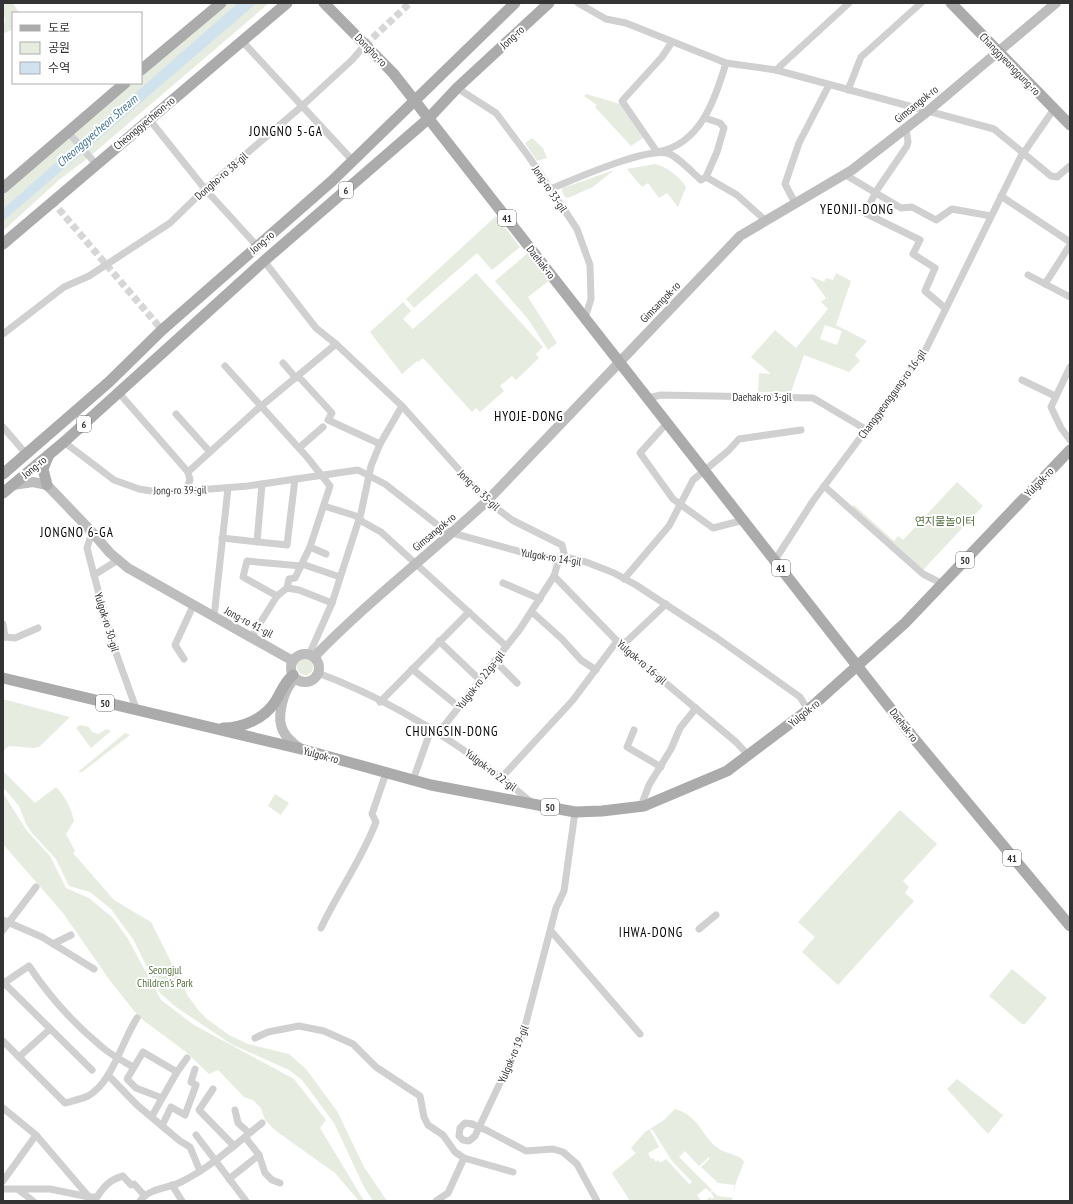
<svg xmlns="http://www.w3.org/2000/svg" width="1073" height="1204" viewBox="0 0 1073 1204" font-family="'PT Sans Narrow','Noto Sans KR',sans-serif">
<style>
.green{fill:#e6ecdf;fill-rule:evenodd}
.water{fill:#cfe2ee}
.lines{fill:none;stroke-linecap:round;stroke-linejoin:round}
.street-tunnel{stroke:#d6d6d6;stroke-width:7;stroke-dasharray:7 3.5;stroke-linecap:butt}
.street{stroke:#d0d0d0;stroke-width:7}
.secondary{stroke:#bdbdbd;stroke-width:10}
.primary{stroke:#ababab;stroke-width:11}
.street-bridge{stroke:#d0d0d0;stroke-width:7}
.labels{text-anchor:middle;stroke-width:4;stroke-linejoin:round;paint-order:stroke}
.shield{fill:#fff;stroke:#707070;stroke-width:1}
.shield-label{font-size:10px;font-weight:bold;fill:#333}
.street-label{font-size:11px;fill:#333;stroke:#fff}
.park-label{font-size:11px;fill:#56703f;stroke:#fff}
.water-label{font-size:12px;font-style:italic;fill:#3f7597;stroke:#fff}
.quarter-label{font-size:13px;letter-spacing:1px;fill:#000;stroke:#fff}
</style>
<rect width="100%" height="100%" fill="#fff"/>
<!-- green -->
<g class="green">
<polygon points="3,3 13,3 19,13 13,13 13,29 3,34 5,18 3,14"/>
<polygon points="224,3 269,3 88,158 59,180 3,231 3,195 131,83 141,83 141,75"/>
<polygon points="586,94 620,104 643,138 631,146 595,107 597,105 584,96"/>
<polygon points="532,138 543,148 547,158 537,161 525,143"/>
<path d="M 655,164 C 666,166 680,177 686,187 L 678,207 L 667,193 L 659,198 L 648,183 L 642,187 L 627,169 Z"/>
<polygon points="614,170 593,187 568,198 565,197 562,191 563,188"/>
<polygon points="496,216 520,247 492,270 477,253 414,308 406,299"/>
<polygon points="529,252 551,279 528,297 557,343 548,350 528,319 495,281"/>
<polygon points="476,273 543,347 536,354 539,358 516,380 512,376 500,386 504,391 480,412 476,408 472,412 423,358 418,362 417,361 402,374 370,332 403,302 411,311 403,319 413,329"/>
<path d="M 836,273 L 851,281 L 836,325 L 867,341 L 855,355 L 860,361 L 849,372 L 804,355 L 791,392 L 758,392 L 759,373 L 771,374 L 751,357 L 775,330 L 796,348 L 828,309 L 821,302 L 826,298 L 810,276 L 824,282 L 826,278 L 833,280 ZM 825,325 L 842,331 L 837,345 L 820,339 Z"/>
<polygon points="957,482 983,506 922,571 852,507 854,505 894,541 898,536 903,540"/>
<circle cx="305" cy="667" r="8"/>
<polygon points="3,699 70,717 39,747 33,748 9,746 3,751"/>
<polygon points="80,725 89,727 92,732 98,734 107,729 111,731 91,748 76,728"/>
<polygon points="125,733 130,735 82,772 78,772"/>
<path d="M 3,771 L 35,803 L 56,787 C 65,796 71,808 74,821 L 66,834 L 75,851 L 73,853 L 114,900 L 151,922 L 188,996 L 199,1011 L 207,1019 L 229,1035 L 248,1044 L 289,1054 L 306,1069 L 337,1111 L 364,1167 L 387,1201 L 373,1201 L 363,1185 L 334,1123 L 302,1080 L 289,1070 L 231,1044 L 176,1007 L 160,993 L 133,939 L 111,909 L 90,892 L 69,886 L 56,859 L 32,833 L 26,824 L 19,806 L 3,787 Z"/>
<polygon points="3,793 27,831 50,856 66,888 89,898 113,918 128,939 161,1000 194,1025 294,1079 326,1120 320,1128 364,1201 359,1201 335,1173 276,1131 265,1120 261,1108 253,1100 244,1097 218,1070 209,1074 186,1052 139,1017 111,982 63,913 3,844"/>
<polygon points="275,794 289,803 281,815 268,806"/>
<polygon points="900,810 937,844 903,881 909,887 905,893 914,901 838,985 802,952 815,937 798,922"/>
<polygon points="1012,969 1047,998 1025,1024 1022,1024 989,996"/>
<polygon points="957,1079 1003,1115 988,1134 947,1089"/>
<path d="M 675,1109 C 700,1116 702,1138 719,1149 C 727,1154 740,1154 744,1162 L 735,1185 L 732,1201 L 705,1201 L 710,1197 L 712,1199 L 714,1197 L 711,1193 L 712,1191 L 718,1196 L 733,1198 L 734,1185 L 718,1183 L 701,1167 L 710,1158 L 709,1157 L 699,1166 L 685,1151 L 679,1157 L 712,1190 L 710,1192 L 706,1188 L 697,1195 L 701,1201 L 630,1201 L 612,1173 L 636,1153 L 631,1148 L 645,1132 L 664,1120 ZM 652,1129 L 672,1161 L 692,1182 L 689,1184 L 666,1159 L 660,1163 L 658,1160 L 656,1162 L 653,1158 L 651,1159 L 648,1153 L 659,1147 L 650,1130 Z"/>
</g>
<!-- water -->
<polygon class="water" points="238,3 257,3 3,221 3,209"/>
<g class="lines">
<!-- street-tunnel -->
<g class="street-tunnel">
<polyline points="365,45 410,3"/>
<polyline points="52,201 162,330"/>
</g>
<!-- street -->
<g class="street">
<polyline points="578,3 606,19 626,23 726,63 776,70 994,129 1051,176 1057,177 1070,166"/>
<polyline points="243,42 353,161"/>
<path d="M 672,42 L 662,57 L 622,101 L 657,152 C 700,145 715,100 726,63"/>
<polyline points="776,70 849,3"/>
<polyline points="457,88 496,113 529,157 577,229 590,265 591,299 585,318"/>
<polyline points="848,90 861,57 921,3"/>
<polyline points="705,118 720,123 724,128 717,152 706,177 737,195 765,220"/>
<polyline points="149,119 205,189 257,246"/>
<polyline points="906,128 908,142 907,146 877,190 865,213 920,240 913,254 935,268 925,291 945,308"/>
<polyline points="67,131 96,164"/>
<polyline points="844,174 901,208 912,207 936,220 952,209 991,216"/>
<path d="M 550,189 C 573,180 650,145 670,154 C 680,159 693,173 701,180 L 706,177"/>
<polyline points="1001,196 1070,242"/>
<polyline points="795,203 785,184 799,143 829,85"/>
<polyline points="264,261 316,328 336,344 402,406 487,501 512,520 562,545 565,557"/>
<polyline points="1028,275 1070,297"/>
<polyline points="1045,284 1070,245"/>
<polyline points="3,334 64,287 89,276 170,223 205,189 302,106 352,60 365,45"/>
<polyline points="283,363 296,378"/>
<polyline points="225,366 307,457 330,486 310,547 295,578 289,579 287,588"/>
<polyline points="1070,367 1051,407 1061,428 1070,440"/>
<polyline points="298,376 332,413 328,420 380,444"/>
<polyline points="1022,380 1055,396"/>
<polyline points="119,393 188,472"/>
<polyline points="648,398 661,395 813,398 867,430"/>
<polyline points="176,414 210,452"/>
<polyline points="667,423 640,453 673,499 713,528 744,520"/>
<polyline points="3,427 27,455"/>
<polyline points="64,442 114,480 139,489 157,492 186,491 248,486 358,470 385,484 439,526 452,533 536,556 559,559 565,557 586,562 614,573 636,585 717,638 800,697 808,710"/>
<polyline points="299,448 323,427"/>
<polyline points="824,486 923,574 943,584"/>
<polyline points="186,491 190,480 188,472 254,412 336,344"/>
<polyline points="324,506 356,516 363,522 381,532 506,646"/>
<polyline points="92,532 87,548 94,575 112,642 137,711"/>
<polyline points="222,538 287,545 295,479"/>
<polyline points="257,542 262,484"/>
<polyline points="310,547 326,554"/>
<polyline points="775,560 813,501 925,351 1020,158 1054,109"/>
<polyline points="302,564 340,577"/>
<polyline points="94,575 118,560"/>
<polyline points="554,576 617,641 644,665 736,742 748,755"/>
<polyline points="624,579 669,526 693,480 728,451 739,439 801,430"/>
<polyline points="503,583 540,599"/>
<polyline points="277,596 243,577 247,561 301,566"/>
<polyline points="532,612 562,639 581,660 596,670"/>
<polyline points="214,617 228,488"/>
<polyline points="3,624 5,637 3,637"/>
<polyline points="252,636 277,596 287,588 299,590 332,603"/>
<polyline points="5,637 15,638 38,628"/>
<polyline points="439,641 480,680"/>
<polyline points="309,655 332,603 361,513 371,466 380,444 402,406"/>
<polyline points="184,659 175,645 193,606"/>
<polyline points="495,661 517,683"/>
<polyline points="412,669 459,707"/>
<path d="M 318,673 C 396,702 469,749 532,803"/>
<polyline points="380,702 469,612"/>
<polyline points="634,730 627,747 661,767"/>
<polyline points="502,777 573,700 617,641 626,642 666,604"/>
<polyline points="413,780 429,735 444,726 520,629 554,576 559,559"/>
<polyline points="641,806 649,785 671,749 680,728 696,708"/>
<polyline points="3,920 42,937 94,969"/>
<path d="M 321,928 C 338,892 362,859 376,822 L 372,814 L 386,773"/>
<polyline points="699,929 716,915"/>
<polyline points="3,930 36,887"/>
<polyline points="551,931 640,1034"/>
<polyline points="53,944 71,935"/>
<polyline points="3,982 92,1070"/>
<path d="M 4,983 L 29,966 C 49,996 74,1024 102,1047 C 111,1055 123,1061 133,1067"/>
<polyline points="255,1038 268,1032 299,1026 324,1031 353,1044 376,1067 420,1096 424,1117 428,1125 443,1135 455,1152 464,1158 513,1172"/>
<path d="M 3,1041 L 65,1103 C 72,1101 82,1099 88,1096 C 112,1083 122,1041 137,1018"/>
<polyline points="19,1057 50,1029"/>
<polyline points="108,1075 137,1105 180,1141 190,1147 200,1171"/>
<polyline points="213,1089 199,1110 234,1146"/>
<polyline points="162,1098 136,1088 127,1079 143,1052 177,1072"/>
<polyline points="3,1108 36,1135 89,1197"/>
<polyline points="235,1110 238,1123 249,1133"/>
<polyline points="152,1116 177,1072 187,1058"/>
<polyline points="472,1124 465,1123 460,1128 459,1136 463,1140 469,1141 475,1136 523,1034 556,908 564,891 575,812"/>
<polyline points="162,1126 171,1107 185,1115 196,1085 191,1082 195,1069"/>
<polyline points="486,1130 526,1151 553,1149 563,1152 577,1164 597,1201"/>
<polyline points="196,1135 246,1201"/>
<polyline points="245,1137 259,1155 265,1173 272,1180 280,1183"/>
<polyline points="229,1179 259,1155"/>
<polyline points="3,1181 36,1135"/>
<polyline points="172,1185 182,1201"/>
<path d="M 3,1189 L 50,1189 L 89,1197 L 97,1197 C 104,1186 111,1179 123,1176 L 131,1185 L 134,1184 L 144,1195"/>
<polyline points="19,1190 33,1201"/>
<path d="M 140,1201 C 149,1188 167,1189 181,1182 C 211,1167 236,1144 262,1123"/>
<polyline points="436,1201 448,1193 464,1158"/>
</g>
<!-- secondary -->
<g class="secondary">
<polyline points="13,485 33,482 47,485 92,532 110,553 128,568 293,661"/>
<circle cx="305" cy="668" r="14"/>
<path d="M 314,657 C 368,601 430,554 487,501 L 740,236 L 852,170 L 928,111 L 1056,3"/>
<path d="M 291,683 C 284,692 278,713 281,725 C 283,735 292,743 301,749"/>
</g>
<!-- primary -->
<g class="primary">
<polyline points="324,3 393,73 912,736 1070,926"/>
<polyline points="951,3 1070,125"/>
<polyline points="141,70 221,3"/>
<polyline points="3,188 125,83"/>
<polyline points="3,244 287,3"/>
<polyline points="3,474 109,382 162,330 332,181 515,3"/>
<polyline points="47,485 43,469 48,457"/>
<polyline points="3,493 64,442 264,261 428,119 457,88 549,3"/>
<polyline points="3,678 301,749 431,785 575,812 602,811 644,806 727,771 808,710 905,623 1070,450"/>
<path d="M 223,728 C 242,728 264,719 275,702 C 281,693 284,682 293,675"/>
</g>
<!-- street-bridge -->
<polyline class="street-bridge" points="472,1124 486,1130"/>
</g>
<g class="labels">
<!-- shield labels -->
<g class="shield">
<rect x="339" y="182" width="14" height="16" rx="3"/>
<rect x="498" y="210" width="18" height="16" rx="3"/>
<rect x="77" y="416" width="14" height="16" rx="3"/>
<rect x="956" y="552" width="18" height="16" rx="3"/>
<rect x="772" y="560" width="18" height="16" rx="3"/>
<rect x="96" y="695" width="18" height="16" rx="3"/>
<rect x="541" y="799" width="18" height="16" rx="3"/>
<rect x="1003" y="850" width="18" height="16" rx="3"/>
</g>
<g class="shield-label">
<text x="346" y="194">6</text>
<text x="507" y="222">41</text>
<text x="84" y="428">6</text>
<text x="965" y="564">50</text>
<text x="781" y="572">41</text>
<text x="105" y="707">50</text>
<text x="550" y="811">50</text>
<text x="1012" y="862">41</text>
</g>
<!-- street labels -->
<g class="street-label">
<text transform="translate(512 37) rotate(-43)" y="4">Jong-ro</text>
<text transform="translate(371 50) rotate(46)" y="4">Dongho-ro</text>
<text transform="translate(1010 64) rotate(46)" y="4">Changgyeonggung-ro</text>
<text transform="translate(916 104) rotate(-39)" y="4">Gimsangok-ro</text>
<text transform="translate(144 123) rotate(-40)" y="4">Cheonggyecheon-ro</text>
<text transform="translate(221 176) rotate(-41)" y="4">Dongho-ro 38-gil</text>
<text transform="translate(550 189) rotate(56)" y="4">Jong-ro 33-gil</text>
<text transform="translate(262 242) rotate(-41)" y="4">Jong-ro</text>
<text transform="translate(541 262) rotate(52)" y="4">Daehak-ro</text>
<text transform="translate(660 302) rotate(-46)" y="4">Gimsangok-ro</text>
<text transform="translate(892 394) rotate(-54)" y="4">Changgyeonggung-ro 16-gil</text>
<text x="762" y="401">Daehak-ro 3-gil</text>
<text transform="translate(34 467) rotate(-40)" y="4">Jong-ro</text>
<text transform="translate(1039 482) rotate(-46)" y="4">Yulgok-ro</text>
<text transform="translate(180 490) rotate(-1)" y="4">Jong-ro 39-gil</text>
<text transform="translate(479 490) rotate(44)" y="4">Jong-ro 35-gil</text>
<text transform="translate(434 532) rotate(-40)" y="4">Gimsangok-ro</text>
<text transform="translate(551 557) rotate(9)" y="4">Yulgok-ro 14-gil</text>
<text transform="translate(107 622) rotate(73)" y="4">Yulgok-ro 30-gil</text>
<text transform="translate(249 622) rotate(28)" y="4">Jong-ro 41-gil</text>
<text transform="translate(642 662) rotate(41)" y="4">Yulgok-ro 16-gil</text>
<text transform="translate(480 680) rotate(-52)" y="4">Yulgok-ro 22ga-gil</text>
<text transform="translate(804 713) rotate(-39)" y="4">Yulgok-ro</text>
<text transform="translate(904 725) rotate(52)" y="4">Daehak-ro</text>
<text transform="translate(321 755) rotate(15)" y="4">Yulgok-ro</text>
<text transform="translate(491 770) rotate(37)" y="4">Yulgok-ro 22-gil</text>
<text transform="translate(513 1054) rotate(-67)" y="4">Yulgok-ro 19-gil</text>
</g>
<!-- park labels -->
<g class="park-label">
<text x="945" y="525">연지물놀이터</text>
<text x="165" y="974">Seongjul<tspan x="165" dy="13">Children's Park</tspan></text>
</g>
<!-- water labels -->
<g class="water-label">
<text transform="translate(97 131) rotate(-41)" y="4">Cheonggyecheon Stream</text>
</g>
<!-- quarter labels -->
<g class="quarter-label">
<text x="286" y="136">JONGNO 5-GA</text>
<text x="857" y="214">YEONJI-DONG</text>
<text x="529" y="421">HYOJE-DONG</text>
<text x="77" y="537">JONGNO 6-GA</text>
<text x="452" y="736">CHUNGSIN-DONG</text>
<text x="651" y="937">IHWA-DONG</text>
</g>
</g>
<!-- border -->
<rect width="1073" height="1204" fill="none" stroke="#333333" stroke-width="8"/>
<!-- legend -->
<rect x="12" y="12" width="130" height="72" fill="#ffffff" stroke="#adadad"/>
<rect x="20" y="25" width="20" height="6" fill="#ababab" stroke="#adadad"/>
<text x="48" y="32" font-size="12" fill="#333333">도로</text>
<rect x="20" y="42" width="20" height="12" fill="#e6ecdf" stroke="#adadad"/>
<text x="48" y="52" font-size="12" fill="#333333">공원</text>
<rect x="20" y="62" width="20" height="12" fill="#cfe2ee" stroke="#adadad"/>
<text x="48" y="72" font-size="12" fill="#333333">수역</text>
</svg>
